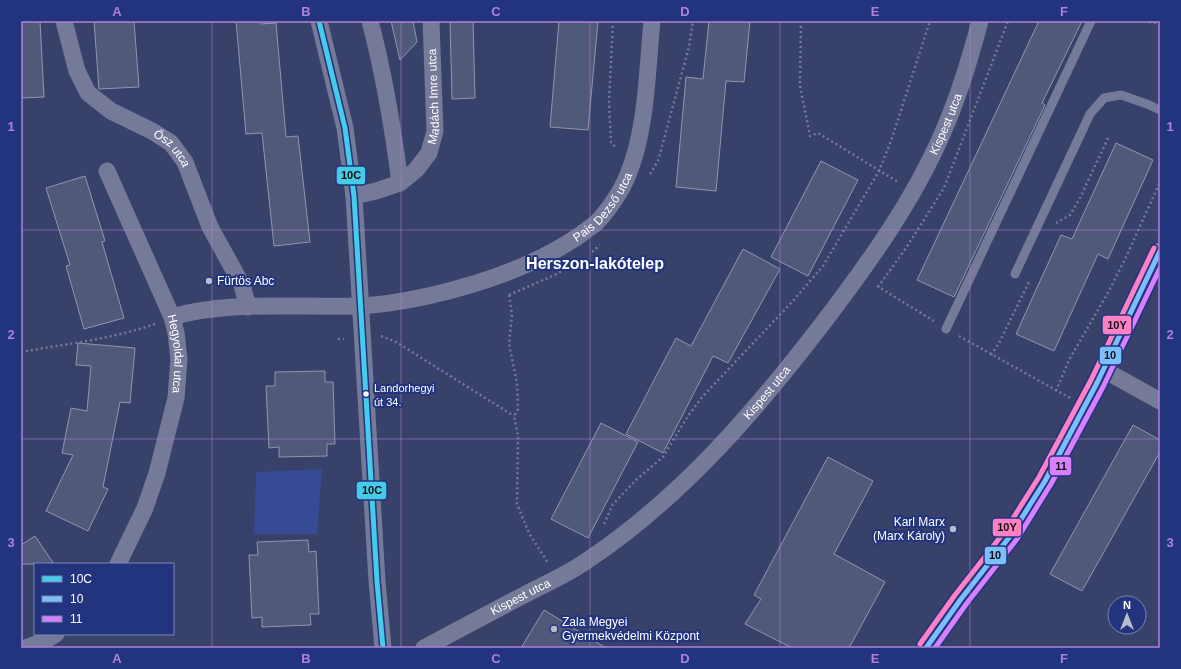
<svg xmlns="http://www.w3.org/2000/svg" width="1181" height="669" viewBox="0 0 1181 669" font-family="Arial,sans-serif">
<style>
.green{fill:#374a96}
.building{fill:#51597a;stroke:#9196af}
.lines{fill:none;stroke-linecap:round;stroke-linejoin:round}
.path{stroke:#747a98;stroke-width:2.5;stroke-dasharray:2 3;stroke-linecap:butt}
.service{stroke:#747a98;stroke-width:9}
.minor{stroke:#747a98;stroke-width:17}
.bus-1-casing{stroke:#23347f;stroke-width:8}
.bus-2-casing{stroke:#23347f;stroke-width:8}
.bus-3-casing{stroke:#23347f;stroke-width:8}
.bus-4-casing{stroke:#23347f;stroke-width:8}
.bus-1{stroke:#46cce9;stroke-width:5}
.bus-2{stroke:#7abffc;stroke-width:5}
.bus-3{stroke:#d880ff;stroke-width:5}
.bus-4{stroke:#ff80c5;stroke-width:5}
.grid{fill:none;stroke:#b080d9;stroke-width:1;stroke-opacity:0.55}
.poi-dot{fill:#b9bccb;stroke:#23347f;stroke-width:1.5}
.bus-dot{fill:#fff;stroke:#23347f;stroke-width:1.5}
.labels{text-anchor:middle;stroke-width:4;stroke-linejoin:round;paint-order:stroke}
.bus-label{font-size:11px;fill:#fff;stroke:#23347f;text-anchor:start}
.street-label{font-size:12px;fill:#fff;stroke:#23347f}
.poi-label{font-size:12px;fill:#fff;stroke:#23347f;text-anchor:start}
.district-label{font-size:16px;font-weight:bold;fill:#fff;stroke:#23347f}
.line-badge{stroke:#23347f;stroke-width:1.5}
.pale-badge-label{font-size:11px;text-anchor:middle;font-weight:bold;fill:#111}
.neatline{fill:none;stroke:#b080d9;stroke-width:1.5}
.grid-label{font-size:13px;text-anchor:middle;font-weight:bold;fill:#b080d9}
</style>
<rect width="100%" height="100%" fill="#38416a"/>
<!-- green -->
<polygon class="green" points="322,469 317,534 254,534 256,472"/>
<!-- building -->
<g class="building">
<polygon points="21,21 40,21 44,97 22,98"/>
<polygon points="94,21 134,21 139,87 99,89"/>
<polygon points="236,21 260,21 261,24 276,23 286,137 298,136 310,242 274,246 262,133 246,134"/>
<polygon points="391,21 413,21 417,42 400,60"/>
<polygon points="450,21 473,21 475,98 452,99"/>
<polygon points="559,21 598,21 588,130 550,127"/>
<polygon points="709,21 750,21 744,82 726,81 716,191 676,187 686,77 703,79"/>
<polygon points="1039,21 1082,21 1042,103 1045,105 954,297 917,280"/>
<polygon points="1116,143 1153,160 1108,259 1098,254 1054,351 1016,334 1061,235 1072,239"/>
<polygon points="821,161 858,180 808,276 771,257"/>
<polygon points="85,176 105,241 102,242 124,318 84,329 66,266 70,265 46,188"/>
<polygon points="743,249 780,269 728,363 713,356 663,453 626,434 676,338 691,346"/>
<polygon points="78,343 135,348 130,403 120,402 103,487 108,489 88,531 46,511 73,455 62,453 71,408 87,411 91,366 76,365"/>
<polygon points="325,371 325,382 333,382 335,444 327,444 327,456 279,457 279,447 269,448 266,386 275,386 275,372"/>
<polygon points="601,423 638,442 588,538 551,519"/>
<polygon points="1133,425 1160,440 1160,452 1082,591 1050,574"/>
<polygon points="828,457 873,481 834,554 885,582 849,648 792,648 745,624 761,599 754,595"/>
<polygon points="35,536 54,564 21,564 21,545"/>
<polygon points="308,540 309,552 316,551 319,614 310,614 311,625 262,627 262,617 252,618 249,555 258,555 257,542"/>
<polygon points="544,610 606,648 521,648"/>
</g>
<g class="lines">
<!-- path -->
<g class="path">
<polyline points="613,21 609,102 611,142 616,148"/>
<polyline points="801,21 800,86 810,136 818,133 898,182"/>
<polyline points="1144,21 1160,24"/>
<polyline points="650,174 658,161 689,47 693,21"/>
<polyline points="1056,223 1070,215 1080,198 1109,136"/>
<polyline points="592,252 600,245"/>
<polyline points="877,286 934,321"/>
<polyline points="878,287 906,248 944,188 1008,21"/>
<polyline points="509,295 557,274 567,267"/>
<polyline points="509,295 512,315 509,344 517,383 518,409 514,416 518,436 517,504 529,533 548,563"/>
<polyline points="381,336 396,342 514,416"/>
<polyline points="959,336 1070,398"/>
<polyline points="338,339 344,339"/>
<path d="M 21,352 C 66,344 112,339 155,324"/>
<polyline points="991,355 999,343 1029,282"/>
<polyline points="1056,391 1069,360 1109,291 1126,257 1160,182"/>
<polyline points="604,524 613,504 637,479 663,457 688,416 703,396 792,302 823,266 879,171 891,141 930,21"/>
</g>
<!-- service -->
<g class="service">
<polyline points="1015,274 1090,114 1104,98 1121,95 1147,104 1160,110"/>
<polyline points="946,329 1091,21"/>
</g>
<!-- minor -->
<g class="minor">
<path id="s1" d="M 64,21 L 77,71 L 88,93 L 111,111 L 152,131 L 171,143 L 185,162 L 210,227 L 242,285 L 248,307"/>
<polyline points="319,21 345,128 354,196 377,581 383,648"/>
<path d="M 370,21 C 384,74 393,128 400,183"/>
<path id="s2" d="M 107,171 L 172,317 L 176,333 L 179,359 L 176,398 L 157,473 L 145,508 L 118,564"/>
<path id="s3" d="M 354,196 L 376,191 L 400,183 L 416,170 L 429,153 L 435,131 L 431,21"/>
<path id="s4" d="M 172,317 C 229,300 300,308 359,306 C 382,305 405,301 428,296 C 481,284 535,266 580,235 C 585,231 591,227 596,223 C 607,212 621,192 627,177 C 647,131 647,70 652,21"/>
<polyline points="1104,370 1160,401"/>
<polyline points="25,648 42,642 56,634"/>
<path id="s5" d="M 424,648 C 458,630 491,612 524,595 C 545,584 566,575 585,562 C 680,499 754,413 823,323 C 868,264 914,200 943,132 C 959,96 970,59 980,21"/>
<path d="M 926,648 C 938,632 949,615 961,599 C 984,570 1007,543 1026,512 C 1078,429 1119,339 1160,251"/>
</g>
<!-- bus-1 casing -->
<g class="bus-1-casing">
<polyline id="bus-1" points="319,21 345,128 354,196 377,581 383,648"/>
</g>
<!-- bus-2 casing -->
<g class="bus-2-casing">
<polyline id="bus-2" points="926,648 961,599 1011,535 1045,481 1097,383 1160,251"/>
</g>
<!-- bus-3 casing -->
<g class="bus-3-casing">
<polyline id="bus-3" points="935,648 967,603 1017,539 1051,484 1103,387 1160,268"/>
</g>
<!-- bus-4 casing -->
<g class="bus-4-casing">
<polyline id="bus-4" points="920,644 955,595 1005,531 1039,477 1091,380 1154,248"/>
</g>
<!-- bus-1 -->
<use href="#bus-1" class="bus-1"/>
<!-- bus-2 -->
<use href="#bus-2" class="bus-2"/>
<!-- bus-3 -->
<use href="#bus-3" class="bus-3"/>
<!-- bus-4 -->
<use href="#bus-4" class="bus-4"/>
</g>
<!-- grid -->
<path class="grid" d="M 212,21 L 212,648M 401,21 L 401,648M 590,21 L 590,648M 780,21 L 780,648M 970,21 L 970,648M 21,230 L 1160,230M 21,439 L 1160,439"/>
<!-- markers -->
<g class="poi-dot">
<circle cx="209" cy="281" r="4"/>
<circle cx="953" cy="529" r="4"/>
<circle cx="554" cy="629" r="4"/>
</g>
<circle class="bus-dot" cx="366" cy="394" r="3.5"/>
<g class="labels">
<!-- bus labels -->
<g class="bus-label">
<text x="374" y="392">Landorhegyi<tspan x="374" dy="14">út 34.</tspan></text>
</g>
<!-- street labels -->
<g class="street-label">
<text dy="4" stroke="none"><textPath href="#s3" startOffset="147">Madách Imre utca</textPath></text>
<text dy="4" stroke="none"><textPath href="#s5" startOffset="756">Kispest utca</textPath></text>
<text dy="4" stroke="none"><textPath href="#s1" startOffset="178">Ősz utca</textPath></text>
<text dy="4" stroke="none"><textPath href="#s4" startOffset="459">Pais Dezső utca</textPath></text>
<text dy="4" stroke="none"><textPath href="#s2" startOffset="197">Hegyoldal utca</textPath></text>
<text dy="4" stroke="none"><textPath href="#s5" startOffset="432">Kispest utca</textPath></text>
<text dy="4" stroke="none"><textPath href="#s5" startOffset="109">Kispest utca</textPath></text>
</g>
<!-- poi labels -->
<g class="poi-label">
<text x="217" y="285">Fürtös Abc</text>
<text x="945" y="526" text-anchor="end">Karl Marx<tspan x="945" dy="14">(Marx Károly)</tspan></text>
<text x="562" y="626">Zala Megyei<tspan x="562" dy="14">Gyermekvédelmi Központ</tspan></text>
</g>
<!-- district labels -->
<g class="district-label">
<text x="595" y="269">Herszon-lakótelep</text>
</g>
</g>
<g class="line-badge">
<rect x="336" y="166" width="30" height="19" rx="4" fill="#46cce9"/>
<rect x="1102" y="315" width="30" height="20" rx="4" fill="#ff80c5"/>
<rect x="1099" y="346" width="23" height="19" rx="4" fill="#7abffc"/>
<rect x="1049" y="456" width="23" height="20" rx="4" fill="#d880ff"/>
<rect x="356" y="481" width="31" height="19" rx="4" fill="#46cce9"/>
<rect x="992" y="518" width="30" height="19" rx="4" fill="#ff80c5"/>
<rect x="984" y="546" width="23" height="19" rx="4" fill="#7abffc"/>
</g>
<g class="pale-badge-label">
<text x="351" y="179">10C</text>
<text x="1117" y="329">10Y</text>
<text x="1110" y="359">10</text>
<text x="1061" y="470">11</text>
<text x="372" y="494">10C</text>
<text x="1007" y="531">10Y</text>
<text x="995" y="559">10</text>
</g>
<!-- border -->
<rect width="1181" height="669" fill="none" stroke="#23347f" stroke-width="44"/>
<!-- legend -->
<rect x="34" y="563" width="140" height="72" fill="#23347f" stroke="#7b85b2"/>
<rect x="42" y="576" width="20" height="6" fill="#46cce9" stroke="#7b85b2"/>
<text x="70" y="583" font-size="12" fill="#ffffff">10C</text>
<rect x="42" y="596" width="20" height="6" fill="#7abffc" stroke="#7b85b2"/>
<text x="70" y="603" font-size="12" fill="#ffffff">10</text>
<rect x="42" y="616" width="20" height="6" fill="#d880ff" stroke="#7b85b2"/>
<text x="70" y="623" font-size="12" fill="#ffffff">11</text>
<!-- north arrow -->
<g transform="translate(1127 615)"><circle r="19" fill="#23347f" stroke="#7b85b2"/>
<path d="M0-3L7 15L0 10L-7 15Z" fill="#b9bccb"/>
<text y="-6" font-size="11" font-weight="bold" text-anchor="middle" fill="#ffffff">N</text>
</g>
<rect x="22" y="22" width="1137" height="625" class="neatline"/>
<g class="grid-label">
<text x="117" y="16">A</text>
<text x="306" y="16">B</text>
<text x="496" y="16">C</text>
<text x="685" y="16">D</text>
<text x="875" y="16">E</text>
<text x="1064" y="16">F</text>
<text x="11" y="131">1</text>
<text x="1170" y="131">1</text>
<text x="11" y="339">2</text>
<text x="1170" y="339">2</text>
<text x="11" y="547">3</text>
<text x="1170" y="547">3</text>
<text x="117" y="663">A</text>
<text x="306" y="663">B</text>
<text x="496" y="663">C</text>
<text x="685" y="663">D</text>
<text x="875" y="663">E</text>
<text x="1064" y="663">F</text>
</g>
</svg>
